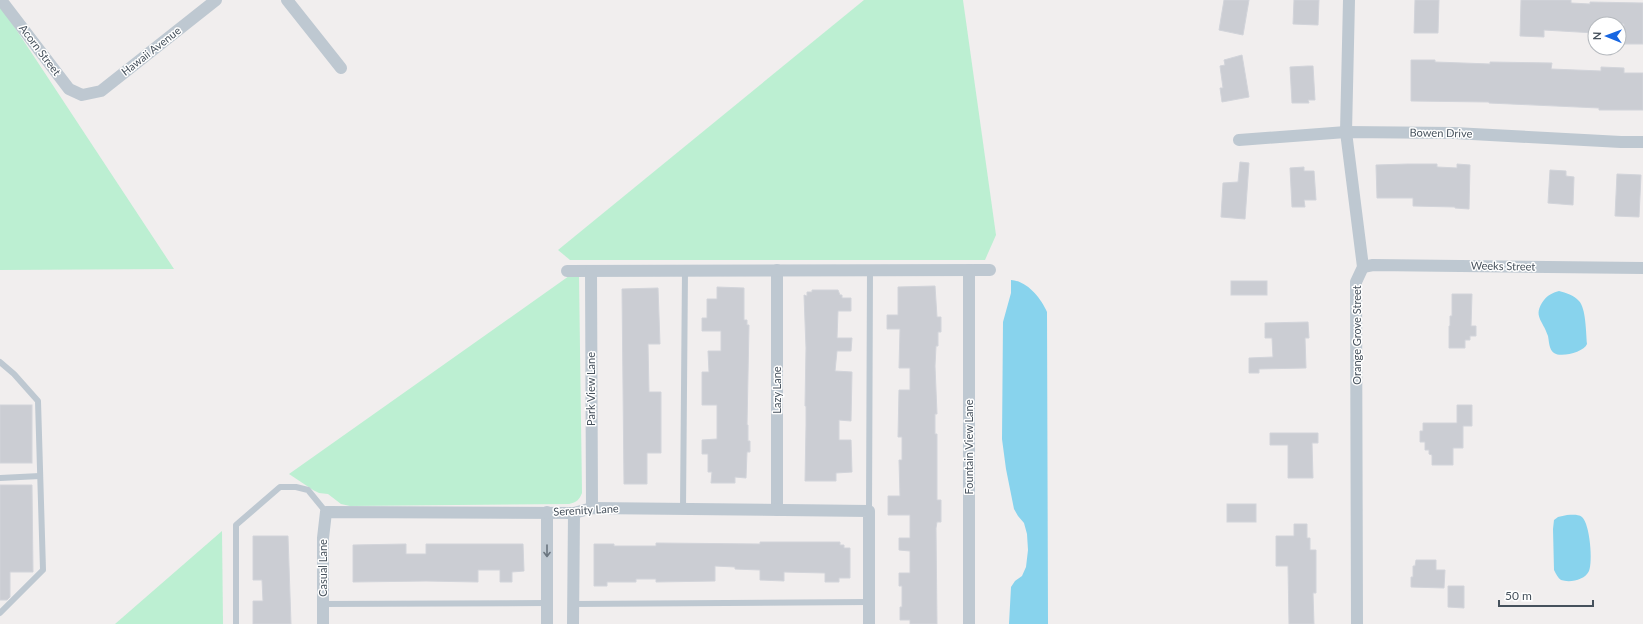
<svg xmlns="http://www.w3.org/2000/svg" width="1643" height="624" viewBox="0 0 1643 624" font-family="Lato,sans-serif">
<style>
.green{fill:#bcefd2}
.water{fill:#88d3ed}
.building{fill:#cbcdd3;stroke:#d2d4da}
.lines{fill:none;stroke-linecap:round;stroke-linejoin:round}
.service{stroke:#bec8d1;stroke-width:6}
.minor{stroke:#bec8d1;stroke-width:12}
.oneway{stroke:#6a757f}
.labels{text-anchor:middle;stroke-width:3;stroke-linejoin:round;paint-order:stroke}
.street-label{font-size:11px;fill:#46515c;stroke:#fff}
</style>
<rect width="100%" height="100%" fill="#f1eeee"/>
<!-- green -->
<g class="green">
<polygon points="864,0 963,0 996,235 985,260 570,260 558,250"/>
<polygon points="0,5 174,269 0,270"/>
<path d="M 569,276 L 579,277 L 582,493 C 579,500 577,502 569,504 L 350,506 L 341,504 L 328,494 L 319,493 L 313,490 L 289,474 Z"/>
<polygon points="222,531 223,624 115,624"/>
</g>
<!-- water -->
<g class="water">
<path d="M 1011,280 C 1027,281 1041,298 1047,312 L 1048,624 L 1009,624 L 1011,587 L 1015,581 L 1022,576 L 1026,567 L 1028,550 L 1027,534 L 1024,523 L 1018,516 L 1014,509 L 1006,469 L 1002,439 L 1003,322 L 1011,293 Z"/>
<path d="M 1559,291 C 1566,293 1574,295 1579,301 C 1586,308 1586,333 1587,344 C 1584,352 1561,358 1554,353 C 1549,350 1549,341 1548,336 C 1543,320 1532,316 1544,300 C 1548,295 1552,293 1559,291 Z"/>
<path d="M 1567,515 C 1572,515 1578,514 1582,517 C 1590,524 1593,562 1589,571 C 1585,580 1570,583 1561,580 C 1558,578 1556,574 1554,570 L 1553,529 L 1554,520 L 1558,517 Z"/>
</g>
<!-- building -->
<g class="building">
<polygon points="1224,0 1249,0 1243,35 1219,30"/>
<polygon points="1294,0 1319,0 1318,25 1293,24"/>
<polygon points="1415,0 1439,0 1438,33 1414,33"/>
<polygon points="1521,0 1571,0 1571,3 1590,4 1590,2 1643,3 1643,44 1624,44 1624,24 1595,24 1595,33 1544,30 1544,37 1520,36"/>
<polygon points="1242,55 1249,97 1222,102 1220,88 1223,88 1220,66 1225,65 1224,60"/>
<polygon points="1411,60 1435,60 1435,62 1490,64 1490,62 1552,63 1551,69 1601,71 1601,67 1624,68 1624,73 1643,73 1643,110 1599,110 1599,108 1489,103 1489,102 1411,101"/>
<polygon points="1308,66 1313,66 1315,100 1308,100 1309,103 1292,103 1290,67"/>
<polygon points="1240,162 1249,163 1245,219 1221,217 1223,183 1238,182"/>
<polygon points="1408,164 1437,164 1437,167 1457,168 1457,164 1470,165 1469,209 1455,208 1455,207 1413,206 1413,198 1377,198 1376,165"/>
<polygon points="1304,167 1304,171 1314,171 1316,200 1304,200 1305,207 1292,207 1290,168"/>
<polygon points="1550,170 1566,171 1566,176 1574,177 1573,205 1548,203"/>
<polygon points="1617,174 1641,175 1639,217 1615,216"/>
<rect x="1231" y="281" width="36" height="14"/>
<polygon points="935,286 937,317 941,317 941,332 938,332 938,346 936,346 935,366 937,414 935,414 935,434 937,434 937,500 941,500 941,522 937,522 936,528 937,624 910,624 910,620 900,620 900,607 902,607 902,586 899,586 899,573 910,573 910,551 899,550 899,538 910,538 910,515 888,515 888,496 900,496 899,460 902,460 902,437 898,437 899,390 910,390 910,368 899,368 900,329 887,329 887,315 898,315 898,287"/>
<polygon points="717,287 744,288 744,320 747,320 747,325 749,325 747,425 748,425 748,441 750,441 750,452 747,452 746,478 735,477 735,483 711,483 712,472 708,472 708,454 702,454 702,440 717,439 717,405 702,405 702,372 709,372 708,351 721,351 721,331 702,331 702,318 707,318 707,299 717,299"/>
<polygon points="658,288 660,344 648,344 649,392 661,392 661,453 647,453 647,484 624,484 622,289"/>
<polygon points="812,290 838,290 840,295 842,295 842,298 851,298 851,311 838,311 837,338 852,338 851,351 837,351 835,371 852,372 851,421 839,420 839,440 851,440 852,472 836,473 836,481 805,481 806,426 806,406 805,406 806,348 804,295 807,296 807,292 812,292"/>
<polygon points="1452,294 1472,294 1471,326 1476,326 1476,336 1470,336 1470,340 1465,340 1465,348 1449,348 1449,326 1450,326 1450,316 1452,316"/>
<polygon points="1308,322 1309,338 1305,338 1306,368 1259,369 1259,373 1249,373 1249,358 1273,357 1272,338 1265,338 1265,323"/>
<rect x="0" y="405" width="32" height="58"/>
<polygon points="1457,405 1472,405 1472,426 1463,426 1463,448 1453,448 1453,465 1432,465 1432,455 1429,454 1429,450 1425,450 1425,442 1420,442 1420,431 1423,431 1423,423 1457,423"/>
<polygon points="1270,433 1318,433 1318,443 1312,443 1313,478 1288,478 1288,445 1270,445"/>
<polygon points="0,485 32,485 33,572 10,572 10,597 7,600 0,600"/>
<rect x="1227" y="504" width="29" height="18"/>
<polygon points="1294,524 1307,524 1307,538 1310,538 1310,550 1316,550 1316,593 1313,593 1314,624 1289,624 1288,566 1276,566 1276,536 1294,536"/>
<polygon points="253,536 288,536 291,624 253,624 253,601 263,601 262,580 253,580"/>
<polygon points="760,542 840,542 840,545 844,545 844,548 850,548 850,578 839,578 839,582 825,582 825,573 784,572 784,581 760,580 760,570 735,569 735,567 715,566 715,581 656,582 656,579 636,579 636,582 607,582 607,586 594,586 594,544 614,544 614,546 656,546 656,543 760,544"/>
<polygon points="406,544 406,554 426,554 426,544 523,544 524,571 512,572 512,582 500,582 500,570 478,570 478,582 426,581 353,582 353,545"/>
<polygon points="1416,560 1436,560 1436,570 1445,570 1444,588 1411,587 1411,577 1413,577 1413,566 1415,566"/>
<polygon points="1448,586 1464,586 1464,608 1448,607"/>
</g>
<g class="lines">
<!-- service -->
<g class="service">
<polyline points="0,362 14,374 38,401 43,570 0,613"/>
<polyline points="0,478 40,476"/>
<polyline points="683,509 685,270"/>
<polyline points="869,511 870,270"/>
<polyline points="323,604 547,603"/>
<polyline points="573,604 869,602"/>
<polyline points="236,624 236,525 280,487 296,487 308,490 326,512"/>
</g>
<!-- minor -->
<g class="minor">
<polyline points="1,0 69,89 82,95 101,91 216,0"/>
<polyline points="287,0 341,68"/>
<polyline points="1349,0 1346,132 1363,267 1356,282 1357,624"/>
<polyline points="1239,140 1346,132 1454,133 1621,142 1643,142"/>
<polyline points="1363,267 1373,265 1643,268"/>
<polyline points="777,270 777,510"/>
<polyline points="567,271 990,270"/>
<polyline points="591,271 592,508"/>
<polyline points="547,512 547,624"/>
<polyline points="323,624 323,538 326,512 574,513 592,508 869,511 869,624"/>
<polyline points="573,624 574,513"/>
<polyline points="969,624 969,270"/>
</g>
</g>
<!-- one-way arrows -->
<defs><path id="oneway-shaft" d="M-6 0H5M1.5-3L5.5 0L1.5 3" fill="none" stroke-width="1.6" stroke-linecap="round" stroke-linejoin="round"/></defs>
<use class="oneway" href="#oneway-shaft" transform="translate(547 551) rotate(90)"/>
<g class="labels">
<!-- street labels -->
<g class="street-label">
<text transform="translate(40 50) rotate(53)" y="4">Acorn Street</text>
<text transform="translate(151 51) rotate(-38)" y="4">Hawaii Avenue</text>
<text transform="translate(1441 133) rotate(1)" y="4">Bowen Drive</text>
<text transform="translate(1503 266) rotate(1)" y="4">Weeks Street</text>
<text transform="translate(1357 335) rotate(-90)" y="4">Orange Grove Street</text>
<text transform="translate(591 389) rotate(-90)" y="4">Park View Lane</text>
<text transform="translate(777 390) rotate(-90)" y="4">Lazy Lane</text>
<text transform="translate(969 447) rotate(-90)" y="4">Fountain View Lane</text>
<text transform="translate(586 510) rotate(-3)" y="4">Serenity Lane</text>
<text transform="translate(323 568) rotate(-90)" y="4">Casual Lane</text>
</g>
</g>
<!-- north arrow -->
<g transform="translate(1607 36) rotate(271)"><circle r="19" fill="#ffffff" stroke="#b5b9be"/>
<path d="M0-3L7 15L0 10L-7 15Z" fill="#1766e2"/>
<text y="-6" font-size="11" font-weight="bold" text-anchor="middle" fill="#46515c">N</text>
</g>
<!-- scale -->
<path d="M1499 600v6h94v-6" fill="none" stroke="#46515c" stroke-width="2"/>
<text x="1505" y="600" font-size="12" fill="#46515c" stroke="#ffffff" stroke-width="3" paint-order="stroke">50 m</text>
</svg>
